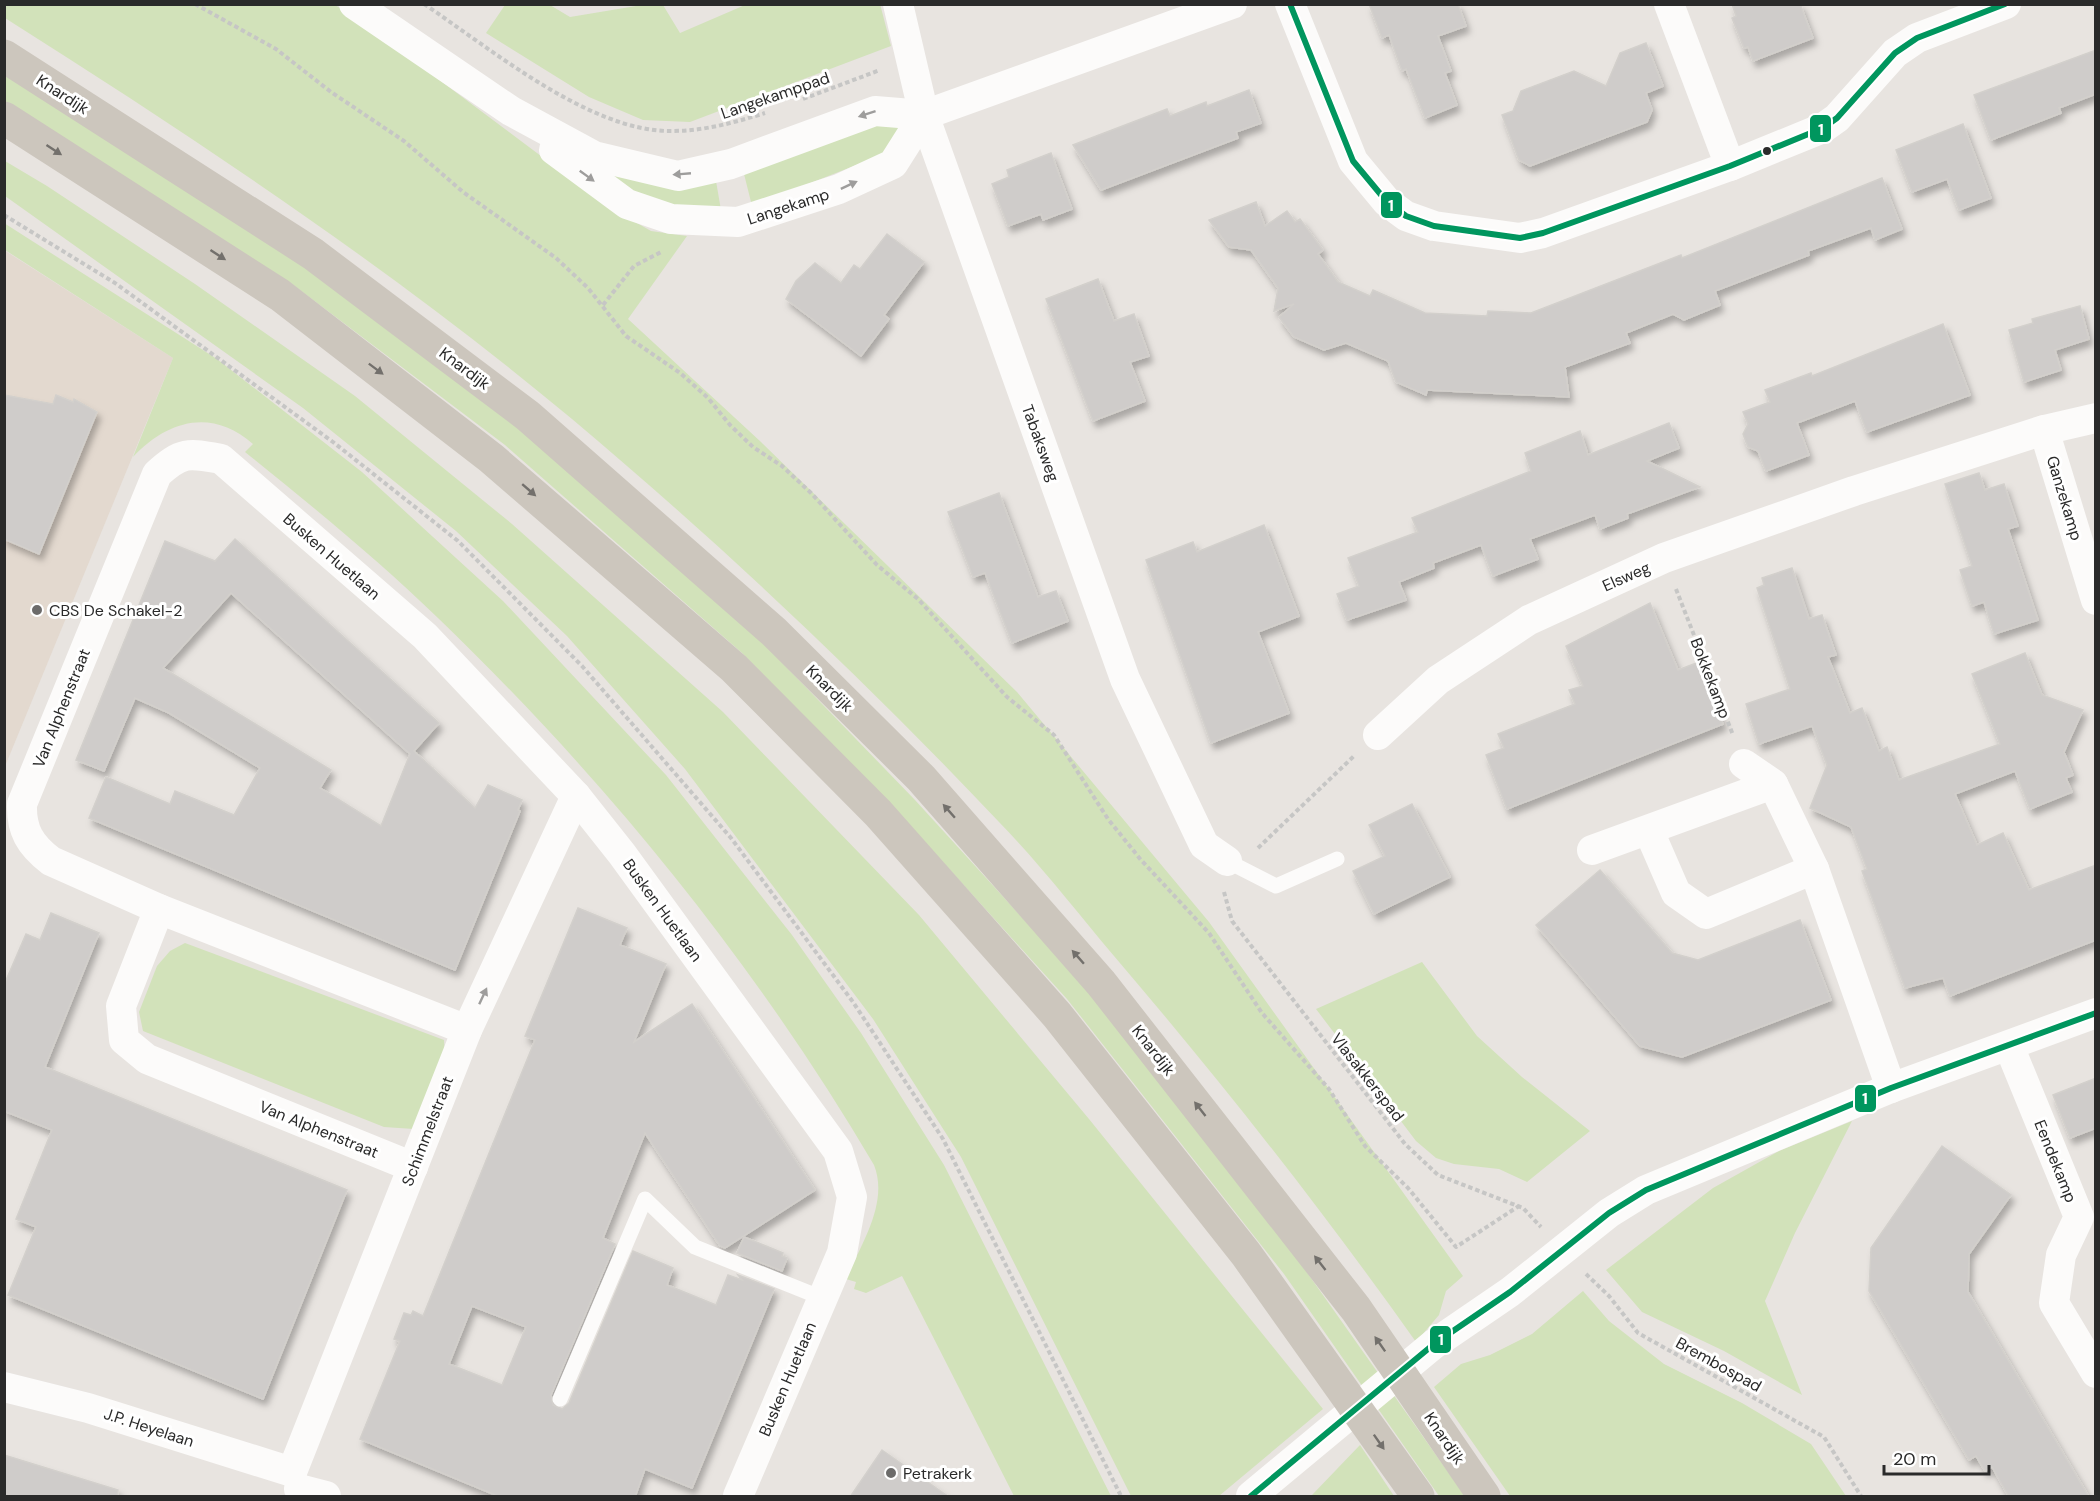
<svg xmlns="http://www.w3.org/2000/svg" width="2100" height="1501" viewBox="0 0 2100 1501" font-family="'DM Sans',sans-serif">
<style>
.education{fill:#e3d9cf}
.green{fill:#d2e2ba}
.building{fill:#cfccca;stroke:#d3d0cc;stroke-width:1.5;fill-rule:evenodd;filter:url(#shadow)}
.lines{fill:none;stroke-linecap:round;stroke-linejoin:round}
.path{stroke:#c6c6c5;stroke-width:4;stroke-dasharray:4.5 3;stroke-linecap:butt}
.lane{stroke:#fcfbfa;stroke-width:15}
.street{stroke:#fcfbfa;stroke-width:30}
.primary{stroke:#ccc6bd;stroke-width:33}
.bus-1-casing{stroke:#fff;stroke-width:10}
.bus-1{stroke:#00965e;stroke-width:6}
.oneway{fill:#9e9d9c}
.oneway2{fill:#73706c}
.bus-dot{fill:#2a2a2a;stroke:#fff;stroke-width:2}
.poi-dot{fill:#6c6b6a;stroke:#fff;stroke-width:2}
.labels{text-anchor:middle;stroke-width:6;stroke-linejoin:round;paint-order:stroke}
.street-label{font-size:16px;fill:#2a2a2a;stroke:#fff}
.poi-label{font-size:16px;fill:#2a2a2a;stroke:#fff;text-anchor:start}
.line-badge{stroke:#fff;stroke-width:2}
.badge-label{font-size:16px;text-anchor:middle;font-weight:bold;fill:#fff}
</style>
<defs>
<filter id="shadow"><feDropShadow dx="3.5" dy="6" stdDeviation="3" flood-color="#0004"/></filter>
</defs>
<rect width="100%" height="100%" fill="#e8e4e0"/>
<!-- education -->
<polygon class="education" points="4,250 173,358 6,764 4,764"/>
<!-- green -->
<g class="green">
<path d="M 5,4 L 335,5 L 358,19 L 609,207 L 651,231 L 687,236 L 628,319 L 761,442 L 1017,692 L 1209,922 L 1463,1276 L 1446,1291 L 1439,1315 L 1416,1342 C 1321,1208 1220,1080 1114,956 C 1076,911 1040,864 999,822 C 865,680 722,545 572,419 C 396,272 198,140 5,18 Z"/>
<polygon points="880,4 891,46 690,122 643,120 589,97 486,33 505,5 550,5 570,17 642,5 663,5 680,33 745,5"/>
<polygon points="4,74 312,270 523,432 766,646 915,800 1091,993 1301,1264 1465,1496 1439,1496 1284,1274 1067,999 892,806 742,653 505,445 292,284 5,101"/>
<polygon points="880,120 912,121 887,153 752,206 743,170"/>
<polygon points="5,161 47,186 195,284 355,396 512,524 723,712 919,915 1089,1119 1323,1409 1219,1496 1131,1496 961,1157 873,1019 685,769 567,636 456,531 303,408 5,196"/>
<polygon points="603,167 716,181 721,210 689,211 614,184"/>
<path d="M 4,223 L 217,359 L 362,472 L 503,601 L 666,775 L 792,935 L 861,1033 L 944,1165 L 1111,1496 L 1014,1496 L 902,1276 L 866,1293 L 854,1289 L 856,1282 L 846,1279 C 861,1244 889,1203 874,1165 C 755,963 607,781 438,618 C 377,559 311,505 245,452 L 253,444 C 212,408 168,420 133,457 L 173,358 L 5,250 Z"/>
<polygon points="185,943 444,1040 445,1056 414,1129 384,1127 143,1031 139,1012 157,966 170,951"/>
<polygon points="1422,962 1477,1036 1522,1077 1590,1131 1527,1182 1499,1169 1454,1164 1436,1158 1416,1141 1316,1009"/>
<polygon points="1852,1121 1795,1233 1765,1301 1802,1395 1724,1351 1642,1312 1606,1270 1713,1188 1779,1151"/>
<polygon points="1583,1291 1609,1321 1664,1364 1742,1403 1811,1444 1846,1496 1510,1496 1434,1387 1461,1364 1490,1355 1532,1334"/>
<polygon points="1360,1445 1394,1496 1311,1496 1313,1494"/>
</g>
<!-- building -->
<g class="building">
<polygon points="1369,4 1458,4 1466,26 1438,36 1451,71 1445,73 1457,105 1425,118 1406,69 1402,71 1389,35 1382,38"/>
<polygon points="1732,4 1800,4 1813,38 1753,61 1748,47 1744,48 1732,18 1736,16"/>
<polygon points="1646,43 1663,86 1646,93 1652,110 1647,122 1530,166 1519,160 1502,115 1513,111 1521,91 1574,71 1606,86 1620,53"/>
<polygon points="2096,50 2096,94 2059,108 2061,113 1991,140 1974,95"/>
<polygon points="1249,90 1261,123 1236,132 1238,138 1101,190 1073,145 1167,109 1170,116 1206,102 1207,106"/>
<polygon points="1963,124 1991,198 1959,210 1947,179 1912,192 1896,150"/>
<polygon points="1051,153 1072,209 1043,220 1041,214 1008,226 992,184 1009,177 1007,170"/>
<polygon points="1882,178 1902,229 1875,240 1871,228 1808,251 1809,255 1715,291 1720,305 1684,320 1673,314 1626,333 1630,343 1565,367 1569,397 1427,390 1426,395 1396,382 1388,361 1346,343 1324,350 1294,337 1279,317 1294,304 1274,311 1278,288 1251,250 1229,247 1209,220 1256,202 1265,226 1287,211 1295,222 1300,219 1323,250 1318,254 1338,282 1370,296 1373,290 1425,313 1487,316 1488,311 1531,313 1681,255 1682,258"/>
<polygon points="887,234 924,262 884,315 889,319 861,356 786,299 796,281 815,263 841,283 854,265 860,269"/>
<polygon points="1098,279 1114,321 1134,314 1149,356 1130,362 1145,401 1093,421 1046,299"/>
<polygon points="2080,306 2089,339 2055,350 2061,370 2024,382 2009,330 2033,323 2032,319"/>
<polygon points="1943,324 1970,395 1867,432 1855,401 1797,423 1809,455 1766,471 1758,451 1748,447 1743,434 1748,424 1743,412 1770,402 1765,390 1811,373 1812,376"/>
<polygon points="4,395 53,404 56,395 73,402 74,399 97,412 39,554 4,539"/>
<polygon points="1669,423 1679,448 1647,461 1700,487 1627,514 1628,518 1600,529 1595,515 1530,539 1538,559 1493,576 1481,545 1433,563 1434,568 1399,582 1406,600 1347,620 1337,594 1359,586 1348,558 1418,532 1412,518 1531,471 1525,453 1580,431 1588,455"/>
<polygon points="1979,473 1985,490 2004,484 2018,526 2008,529 2038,620 1994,634 1984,602 1972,606 1960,570 1972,566 1945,484"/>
<polygon points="999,493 1038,597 1056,591 1068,621 1012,643 985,573 973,577 948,512"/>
<polygon points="1264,525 1299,616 1258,632 1289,713 1211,743 1146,560 1193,542 1197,552"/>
<path d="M 235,539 L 439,723 L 414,751 L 475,808 L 488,785 L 522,800 L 518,810 L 520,811 L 455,970 L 89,818 L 106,777 L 170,804 L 175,791 L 234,815 L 260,768 L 169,713 L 135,698 L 104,771 L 76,760 L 165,541 L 215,561 ZM 231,593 L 410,754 L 381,826 L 320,788 L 331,770 L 163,668 Z"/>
<polygon points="1792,568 1809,619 1822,615 1836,655 1828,657 1850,713 1862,708 1879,751 1887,747 1899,780 2000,744 1972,674 2025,653 2042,695 2083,710 2064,752 2073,775 2066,778 2072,792 2030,809 2015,771 1955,794 1977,845 2003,833 2029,890 2096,865 2096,940 1950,996 1943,978 1905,988 1862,871 1867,869 1851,827 1810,808 1827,765 1812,726 1759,744 1746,704 1790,689 1757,588 1764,585 1762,578"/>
<polygon points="1650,603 1678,670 1699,662 1723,724 1507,809 1486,755 1504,748 1498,734 1575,704 1569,690 1583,686 1566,646"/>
<polygon points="1412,804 1450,877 1374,914 1353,871 1385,856 1369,825"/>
<polygon points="1600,870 1672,953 1698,960 1800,920 1831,1000 1682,1057 1640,1046 1536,925"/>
<path d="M 578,908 L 627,928 L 620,945 L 666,964 L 634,1042 L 692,1004 L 815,1190 L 725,1248 L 720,1246 L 645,1133 L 603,1238 L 615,1244 L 551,1395 L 553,1405 L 562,1409 L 569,1403 L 633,1251 L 673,1268 L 667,1285 L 716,1305 L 728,1275 L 742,1280 L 738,1275 L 774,1289 L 692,1488 L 645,1469 L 635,1497 L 500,1497 L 360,1439 L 400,1341 L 394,1339 L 404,1313 L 411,1315 L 413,1311 L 423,1316 L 535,1040 L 525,1036 ZM 472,1306 L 526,1327 L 502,1385 L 449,1364 Z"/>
<polygon points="51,913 99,933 45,1067 347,1190 263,1399 8,1295 36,1227 16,1219 52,1130 4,1111 4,985 26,934 40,940"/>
<polygon points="2096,1078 2096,1128 2070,1138 2053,1095"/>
<polygon points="1942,1146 2011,1195 1969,1254 1968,1292 2089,1497 2009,1497 1992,1467 1985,1471 1976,1456 1969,1460 1869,1291 1871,1248"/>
<polygon points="744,1237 783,1253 782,1256 787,1258 782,1271 737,1253"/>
<polygon points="882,1450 949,1497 850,1497"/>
<polygon points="4,1455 118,1490 117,1497 4,1497"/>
</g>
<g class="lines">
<!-- path -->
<g class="path">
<polyline points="195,4 276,49 331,92 404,141 463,192 556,258 588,288 626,336 680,373 708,398 730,425 753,447 782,466 811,493 877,565 918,599 1007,697 1054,735 1108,819 1141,860 1209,933 1262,1013 1329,1089 1365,1146 1408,1188 1456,1247 1519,1206"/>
<path d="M 424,4 C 490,48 590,132 671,131 C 704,131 733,123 765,113"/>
<polyline points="803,99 880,70"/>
<polyline points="4,215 115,283 333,442 458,541 582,666 731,838 853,1002 943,1139 1121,1496"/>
<polyline points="603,305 634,266 663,251"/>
<polyline points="1676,589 1733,735"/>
<polyline points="1258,848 1354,756"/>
<polyline points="1224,892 1232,921 1405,1144 1438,1175 1523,1208 1541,1227"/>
<polyline points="1586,1274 1609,1296 1638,1333 1824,1437 1861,1496"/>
</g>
<!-- lane -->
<g class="lane">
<polyline points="1227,861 1276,886 1337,859"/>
<polyline points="560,1399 645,1199 695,1247 822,1298"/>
</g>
<!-- street -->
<g class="street">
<polyline points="354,4 511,111 594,156 678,176 731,164 875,111 924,115 1232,4"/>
<polyline points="898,4 924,115 1125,679 1204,845 1227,861"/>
<polyline points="1290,4 1353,161 1387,202 1406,216 1434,226 1520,238 1543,233 1730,166 1823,128 1837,118 1895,53 1917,38 2006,4"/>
<polyline points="1669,4 1730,166"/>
<polyline points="554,150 627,204 671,219 738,222 839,189 893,164 924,115"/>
<polyline points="2044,430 2096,600"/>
<polyline points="1378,735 1438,680 1529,620 1664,558 1854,491 2044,430 2096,418"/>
<polyline points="1744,764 1773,784 1814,869 1891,1088"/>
<polyline points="1649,831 1676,893 1706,914 1814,869"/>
<polyline points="1592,850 1773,784"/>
<polyline points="159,909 121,1006 124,1040 147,1059 413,1167"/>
<path d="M 467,1030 L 159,909 L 51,861 C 30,845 21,830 22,804 L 157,474 C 182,451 189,453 221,459 L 425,636 L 576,796 L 622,854 L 838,1151 L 852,1197 L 842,1253 L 738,1496"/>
<polyline points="2009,1046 2079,1217 2061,1255 2054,1303 2096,1373"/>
<polyline points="4,1387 88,1408 292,1472"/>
<polyline points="292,1472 467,1030 576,796"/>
<polyline points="299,1489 326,1496"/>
<polyline points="1251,1496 1434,1344 1510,1292 1609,1213 1646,1190 1891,1088 2096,1013"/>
</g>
<!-- primary -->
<g class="primary">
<polyline points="4,56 313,254 528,416 774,632 921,778 1101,983 1356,1309 1484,1496"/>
<polyline points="4,118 280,295 491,458 734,668 878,813 1057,1015 1246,1254 1418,1496"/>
</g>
<!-- bus-1 casing -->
<g class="bus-1-casing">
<g id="bus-1">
<polyline points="1290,4 1353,161 1387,202 1406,216 1434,226 1520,238 1543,233 1730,166 1823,128 1837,118 1895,53 1917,38 2005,4"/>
<polyline points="1251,1496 1434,1344 1510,1292 1609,1213 1646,1190 1891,1088 2096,1013"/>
</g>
</g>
<!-- bus-1 -->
<use href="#bus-1" class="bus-1"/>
</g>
<!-- one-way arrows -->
<defs><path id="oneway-solid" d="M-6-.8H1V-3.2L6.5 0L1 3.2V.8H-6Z" transform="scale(1.5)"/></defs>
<g class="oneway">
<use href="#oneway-solid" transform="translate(867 114) rotate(162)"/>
<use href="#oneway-solid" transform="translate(682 174) rotate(175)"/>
<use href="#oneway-solid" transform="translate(587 176) rotate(36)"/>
<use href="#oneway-solid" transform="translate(849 185) rotate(-25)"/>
<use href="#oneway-solid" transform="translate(483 996) rotate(-65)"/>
</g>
<g class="oneway2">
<use href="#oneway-solid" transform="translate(54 150) rotate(33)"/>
<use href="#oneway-solid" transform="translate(218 255) rotate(33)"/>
<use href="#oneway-solid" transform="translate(376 369) rotate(37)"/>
<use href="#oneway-solid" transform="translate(529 490) rotate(41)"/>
<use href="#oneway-solid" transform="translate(949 811) rotate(-131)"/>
<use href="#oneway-solid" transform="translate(1078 957) rotate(-131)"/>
<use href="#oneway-solid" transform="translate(1200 1109) rotate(-128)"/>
<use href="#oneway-solid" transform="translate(1320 1263) rotate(-128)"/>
<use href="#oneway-solid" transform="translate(1380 1344) rotate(-125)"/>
<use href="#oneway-solid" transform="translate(1379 1442) rotate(55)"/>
</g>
<!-- markers -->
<circle class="bus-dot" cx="1767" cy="151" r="5"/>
<g class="poi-dot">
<circle cx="37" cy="610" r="6"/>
<circle cx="891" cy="1473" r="6"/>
</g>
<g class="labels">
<!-- street labels -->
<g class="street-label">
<text transform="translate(63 94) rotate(33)" y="6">Knardijk</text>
<text transform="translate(775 95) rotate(-19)" y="6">Langekamppad</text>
<text transform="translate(788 206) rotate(-18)" y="6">Langekamp</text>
<text transform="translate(465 368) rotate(37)" y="6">Knardijk</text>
<text transform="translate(1041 443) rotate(70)" y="6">Tabaksweg</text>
<text transform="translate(2065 498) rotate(73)" y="6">Ganzekamp</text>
<text transform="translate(332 556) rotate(41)" y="6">Busken Huetlaan</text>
<text transform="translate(1626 576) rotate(-24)" y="6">Elsweg</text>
<text transform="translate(1711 678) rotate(69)" y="6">Bokkekamp</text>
<text transform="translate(830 688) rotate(45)" y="6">Knardijk</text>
<text transform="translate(61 708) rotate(-68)" y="6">Van Alphenstraat</text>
<text transform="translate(663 910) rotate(54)" y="6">Busken Huetlaan</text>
<text transform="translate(1154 1050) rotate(52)" y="6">Knardijk</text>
<text transform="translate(1368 1077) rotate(52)" y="6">Vlasakkerspad</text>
<text transform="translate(319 1129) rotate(22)" y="6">Van Alphenstraat</text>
<text transform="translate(427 1131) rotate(-69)" y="6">Schimmelstraat</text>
<text transform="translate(2056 1161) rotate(68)" y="6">Eendekamp</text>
<text transform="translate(1719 1364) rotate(29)" y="6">Brembospad</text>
<text transform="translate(787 1379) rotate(-67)" y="6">Busken Huetlaan</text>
<text transform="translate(149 1427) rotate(18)" y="6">J.P. Heyelaan</text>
<text transform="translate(1445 1438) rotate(56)" y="6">Knardijk</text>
</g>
<!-- poi labels -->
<g class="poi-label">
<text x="49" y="616">CBS De Schakel-2</text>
<text x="903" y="1479">Petrakerk</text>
</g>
</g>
<g class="line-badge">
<rect x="1809" y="114" width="23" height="29" rx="6" fill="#00965e"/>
<rect x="1380" y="191" width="23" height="28" rx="6" fill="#00965e"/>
<rect x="1854" y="1084" width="23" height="29" rx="6" fill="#00965e"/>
<rect x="1429" y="1325" width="23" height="29" rx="6" fill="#00965e"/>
</g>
<g class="badge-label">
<text x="1821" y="135">1</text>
<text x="1391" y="211">1</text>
<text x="1865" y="1104">1</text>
<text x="1441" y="1345">1</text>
</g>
<!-- border -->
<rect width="2100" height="1501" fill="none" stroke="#2a2a2a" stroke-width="12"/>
<!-- scale -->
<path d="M1884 1465v9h105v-9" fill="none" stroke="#2a2a2a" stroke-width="3"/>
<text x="1893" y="1465" font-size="18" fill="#2a2a2a" stroke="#ffffff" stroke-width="4.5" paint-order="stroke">20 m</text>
</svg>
